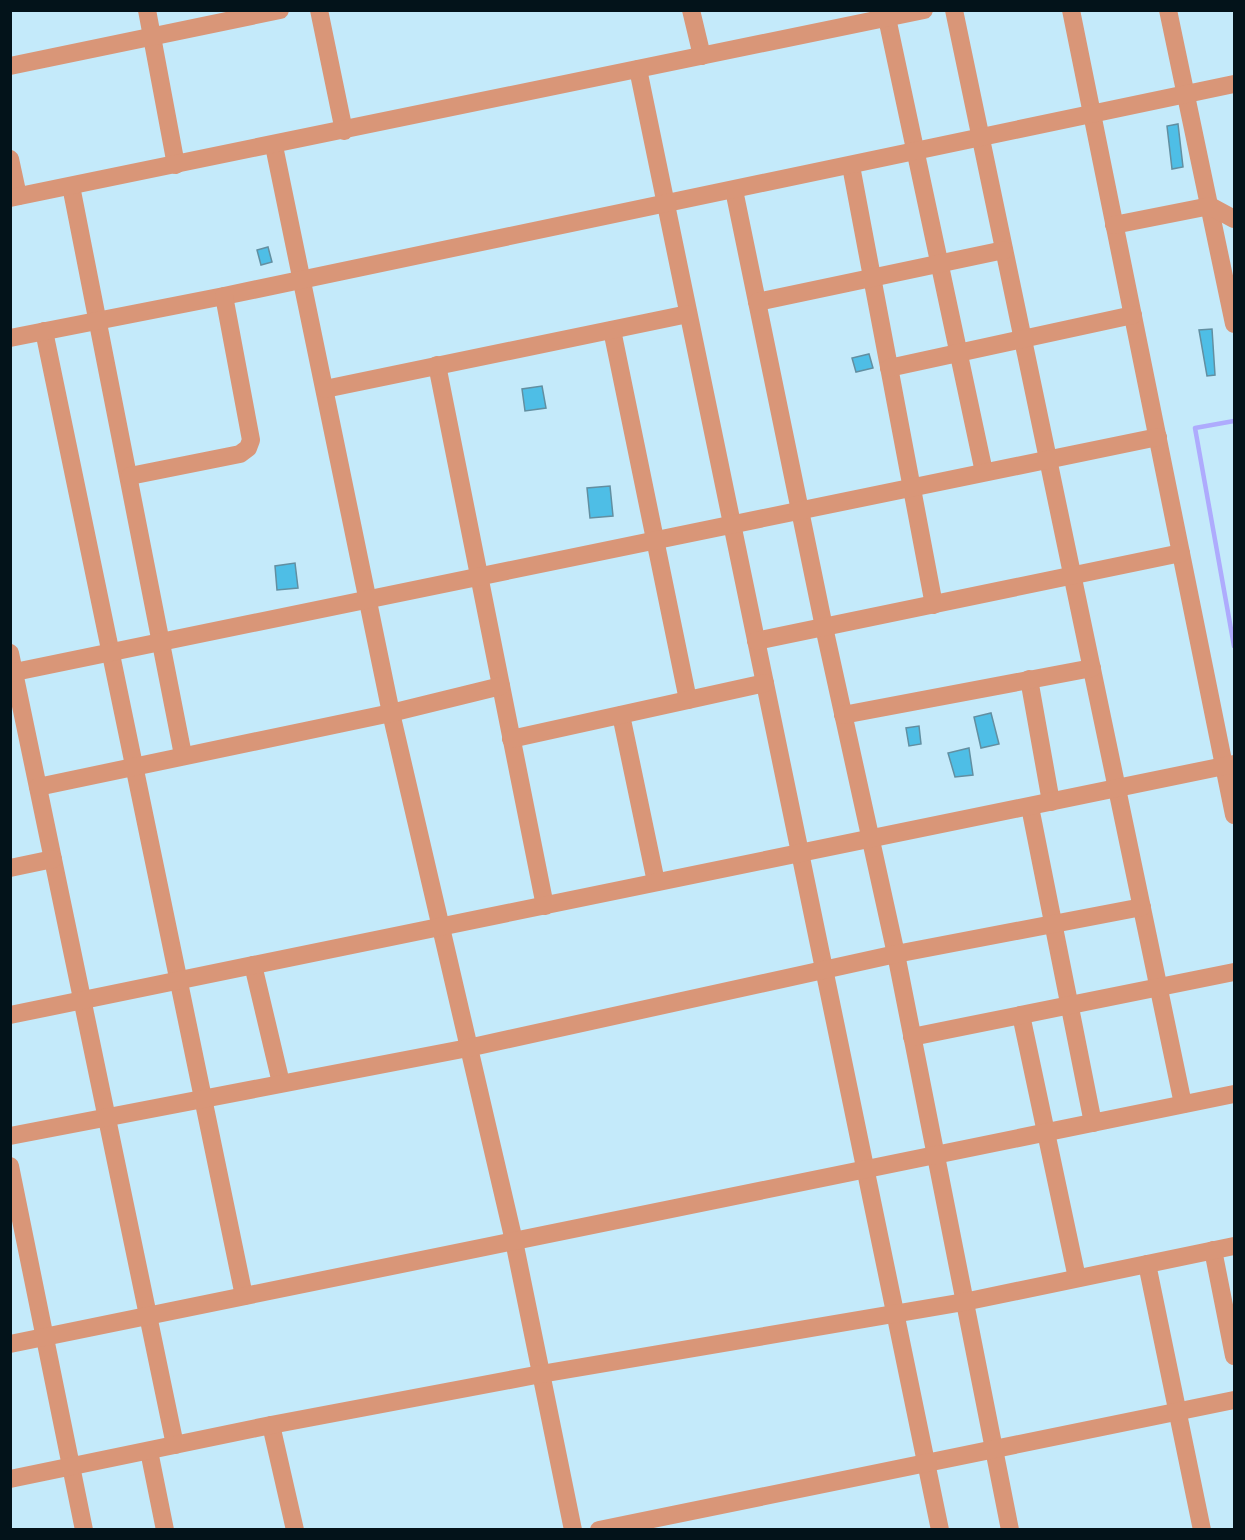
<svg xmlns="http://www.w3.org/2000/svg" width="1245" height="1540" viewBox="0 0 1245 1540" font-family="'Zilla Slab',serif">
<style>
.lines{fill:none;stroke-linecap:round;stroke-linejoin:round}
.stream{stroke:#aeabfd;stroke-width:4.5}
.building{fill:#4ebee6;stroke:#628fa1;stroke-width:1.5}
.minor{stroke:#d99678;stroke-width:18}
</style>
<rect width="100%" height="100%" fill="#c4eafa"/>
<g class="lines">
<!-- stream -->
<polyline class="stream" points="1234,421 1195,428 1234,646"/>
</g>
<!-- building -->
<g class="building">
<polygon points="1178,124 1183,167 1172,169 1167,126"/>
<polygon points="268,247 272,262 261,265 257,250"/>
<polygon points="1212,329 1215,375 1207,376 1199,330"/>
<polygon points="869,354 873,368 856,372 852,358"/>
<polygon points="542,386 546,408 525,411 522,389"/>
<polygon points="610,486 613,516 590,518 587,488"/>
<polygon points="295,563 298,588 277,590 275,566"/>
<polygon points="991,713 999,744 981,748 974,717"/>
<polygon points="919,726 921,744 909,746 906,728"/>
<polygon points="969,748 973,775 955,777 948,753"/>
</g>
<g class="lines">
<!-- minor -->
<g class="minor">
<polyline points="147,10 176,165"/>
<polyline points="319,10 344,131"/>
<polyline points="691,10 702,56"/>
<polyline points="954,10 1183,1104"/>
<polyline points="1071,10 1234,815"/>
<polyline points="1168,10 1234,324"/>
<polyline points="887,18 984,472"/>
<polyline points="10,66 280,10"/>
<polyline points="638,69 940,1530"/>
<polyline points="274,146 391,713 514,1241 573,1530"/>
<polyline points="10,159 18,196"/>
<polyline points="851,166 934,605"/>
<polyline points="71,186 183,755"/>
<polyline points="734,190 824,627 896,954 1010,1530"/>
<polyline points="10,198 924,10"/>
<polyline points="1114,225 1210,206 1234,219"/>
<polyline points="757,302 1004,250"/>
<polyline points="612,330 688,700"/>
<polyline points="44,331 244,1296"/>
<polyline points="10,338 224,296 1234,84"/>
<polyline points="437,365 545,906"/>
<polyline points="889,368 1133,315"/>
<polyline points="325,389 688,314"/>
<polyline points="130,476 240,454 248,448 251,440 224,296"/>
<polyline points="756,641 1181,553"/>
<polyline points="10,653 175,1445"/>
<polyline points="10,673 1158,437"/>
<polyline points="1029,679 1051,802"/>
<polyline points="621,715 656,882"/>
<polyline points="843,715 1092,668"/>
<polyline points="511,739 765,683"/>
<polyline points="38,787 391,713 501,686"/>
<polyline points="1030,807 1093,1123"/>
<polyline points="10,868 53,859"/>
<polyline points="253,965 281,1083"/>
<polyline points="10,1015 1234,764"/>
<polyline points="1021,1015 1077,1278"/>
<polyline points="912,1037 1234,972"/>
<polyline points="10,1136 468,1048 896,954 1142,907"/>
<polyline points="10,1166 84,1530"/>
<polyline points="1213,1250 1234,1356"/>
<polyline points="1147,1264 1202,1530"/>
<polyline points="10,1344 1234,1094"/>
<polyline points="271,1425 295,1530"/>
<polyline points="149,1451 165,1530"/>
<polyline points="10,1479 271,1425 541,1374 964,1302 1234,1246"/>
<polyline points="599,1530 1234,1400"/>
</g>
</g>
<!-- border -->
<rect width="1245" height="1540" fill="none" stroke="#03131a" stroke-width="24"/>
</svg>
